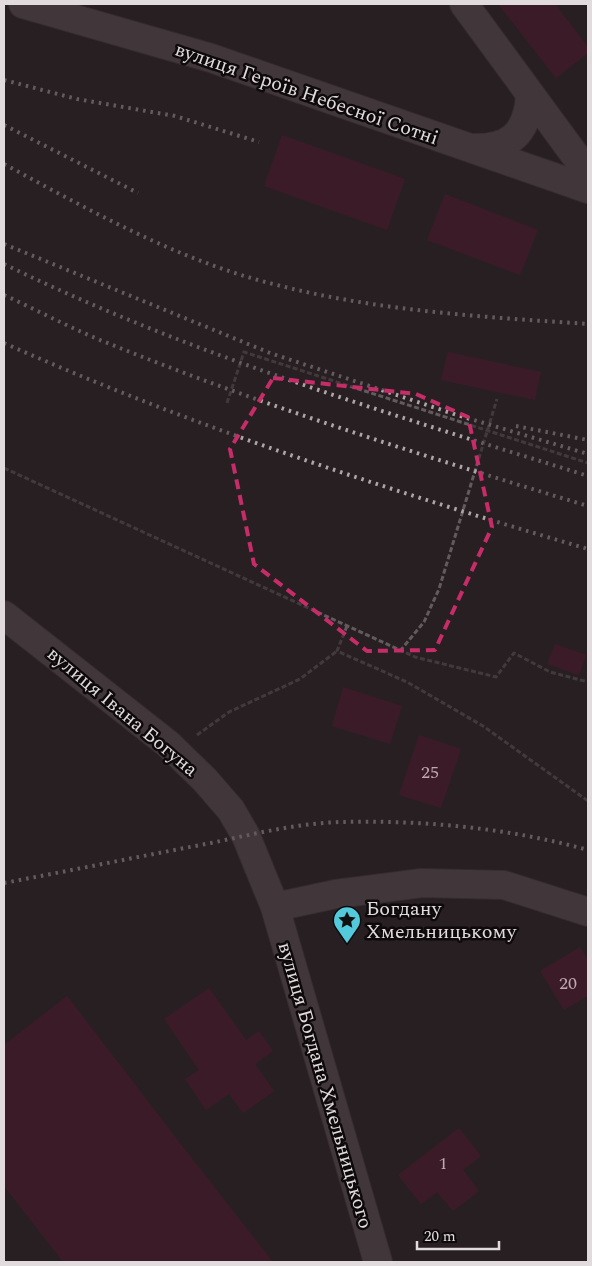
<svg xmlns="http://www.w3.org/2000/svg" width="592" height="1266" viewBox="0 0 592 1266" font-family="Spectral,serif">
<style>
.building{fill:#561731}
.lines{fill:none;stroke-linecap:round;stroke-linejoin:round}
.minor-casing{stroke:#433b3d;stroke-width:30}
.path{stroke:#625a5d;stroke-width:3;stroke-dasharray:5 2.5;stroke-linecap:butt}
.minor{stroke:#615659;stroke-width:28}
.rail{stroke:#ada5a7;stroke-width:4;stroke-dasharray:2.5 5;stroke-linecap:butt}
.marked{fill:none;stroke:#c52c68;stroke-width:4;stroke-dasharray:10 6;stroke-linejoin:round}
.labels{text-anchor:middle;stroke-width:5;stroke-linejoin:round;paint-order:stroke}
.number-label{font-size:18px;fill:#bfaab2}
.street-label{font-size:20px;fill:#e2dbdd;stroke:#0e0a0b}
.poi-label{font-size:20px;fill:#e2dbdd;stroke:#0e0a0b;text-anchor:start}
</style>
<rect width="100%" height="100%" fill="#281f22"/>
<!-- building -->
<g class="building">
<polygon points="498,4 555,4 588,47 588,53 556,78"/>
<polygon points="282,135 405,179 387,230 264,186"/>
<polygon points="445,194 538,230 520,275 427,240"/>
<polygon points="448,352 541,372 535,400 441,380"/>
<polygon points="555,644 586,655 579,675 547,664"/>
<polygon points="343,687 402,706 390,744 332,726"/>
<polygon points="419,735 461,749 441,808 399,795"/>
<polygon points="580,947 588,960 588,996 564,1010 540,971"/>
<polygon points="209,988 246,1040 259,1031 273,1051 255,1064 274,1091 243,1113 229,1094 206,1110 185,1079 199,1070 164,1019"/>
<polygon points="67,996 183,1147 273,1262 63,1262 4,1186 4,1045"/>
<polygon points="459,1128 481,1156 463,1170 479,1191 453,1211 437,1192 421,1204 398,1175"/>
</g>
<g class="lines">
<!-- minor casing -->
<g class="minor-casing">
<g id="minor">
<polyline points="23,4 211,58 588,189"/>
<polyline points="464,4 588,173"/>
<path d="M 472,148 C 510,149 527,134 530,96"/>
<polyline points="4,615 168,744 205,780 231,810 246,836 275,907 378,1262"/>
<polyline points="275,907 336,894 422,883 504,885 588,912"/>
</g>
</g>
<!-- path -->
<g class="path">
<polyline points="227,403 244,352 588,463"/>
<polyline points="4,468 415,657 496,677 514,653 550,672 588,682"/>
<polyline points="347,626 337,651 407,682 483,726 588,801"/>
<polyline points="400,651 424,622 439,589 497,399"/>
<polyline points="197,735 229,712 300,679 337,651"/>
</g>
<!-- minor -->
<use href="#minor" class="minor"/>
<!-- rail -->
<g class="rail">
<polyline points="4,80 77,99 175,116 259,142"/>
<polyline points="4,125 138,193"/>
<path d="M 4,164 C 91,211 179,261 277,285 C 378,311 484,317 588,324"/>
<polyline points="4,244 270,353 457,415 588,454"/>
<path d="M 4,264 C 190,355 391,414 588,476"/>
<path d="M 4,295 C 39,311 74,330 110,344 C 266,407 427,457 588,506"/>
<path d="M 4,343 C 193,427 390,491 588,549"/>
<polyline points="516,426 588,440"/>
<path d="M 4,883 C 73,870 142,856 211,843 C 254,834 298,823 342,822 C 423,820 509,828 588,850"/>
</g>
</g>
<!-- marked area -->
<path d="M0 0H592V1266H0ZM 273,378 L 416,394 L 468,417 L 492,527 L 435,650 L 367,651 L 254,564 L 230,449 Z" fill="#281f22" fill-opacity=".55" fill-rule="evenodd"/>
<path class="marked" d="M 273,378 L 416,394 L 468,417 L 492,527 L 435,650 L 367,651 L 254,564 L 230,449 Z"/>
<!-- icons -->
<defs>
<g id="sight-pin" transform="scale(1.4375)"><path d="M0 17L-7.5 6A9.5 9.5 0 1 1 7.5 6Z" fill="#53cadc" stroke="#0e0a0b"/><path d="M0-6L1.8-2.2L6-1.7L2.9 1.2L3.7 5.4L0 3.3L-3.7 5.4L-2.9 1.2L-6-1.7L-1.8-2.2Z" fill="#111"/></g>
</defs>
<g fill-rule="evenodd">
<use href="#sight-pin" x="347" y="920"/>
</g>
<g class="labels">
<!-- number labels -->
<g class="number-label">
<text x="430" y="778">25</text>
<text x="568" y="989">20</text>
<text x="443" y="1169">1</text>
</g>
<!-- street labels -->
<g class="street-label">
<text transform="translate(307 93) rotate(19)" y="7">вулиця Героїв Небесної Сотні</text>
<text transform="translate(123 711) rotate(40)" y="7">вулиця Івана Богуна</text>
<text transform="translate(326 1085) rotate(74)" y="7">вулиця Богдана Хмельницького</text>
</g>
<!-- poi labels -->
<g class="poi-label">
<text x="366" y="915">Богдану<tspan x="366" dy="23">Хмельницькому</tspan></text>
</g>
</g>
<!-- border -->
<rect width="592" height="1266" fill="none" stroke="#e2dbdd" stroke-width="10"/>
<!-- scale -->
<path d="M417 1241v8h82v-8" fill="none" stroke="#e2dbdd" stroke-width="2.5"/>
<text x="424" y="1241" font-size="15" fill="#e2dbdd" stroke="#0e0a0b" stroke-width="4" paint-order="stroke">20 m</text>
</svg>
